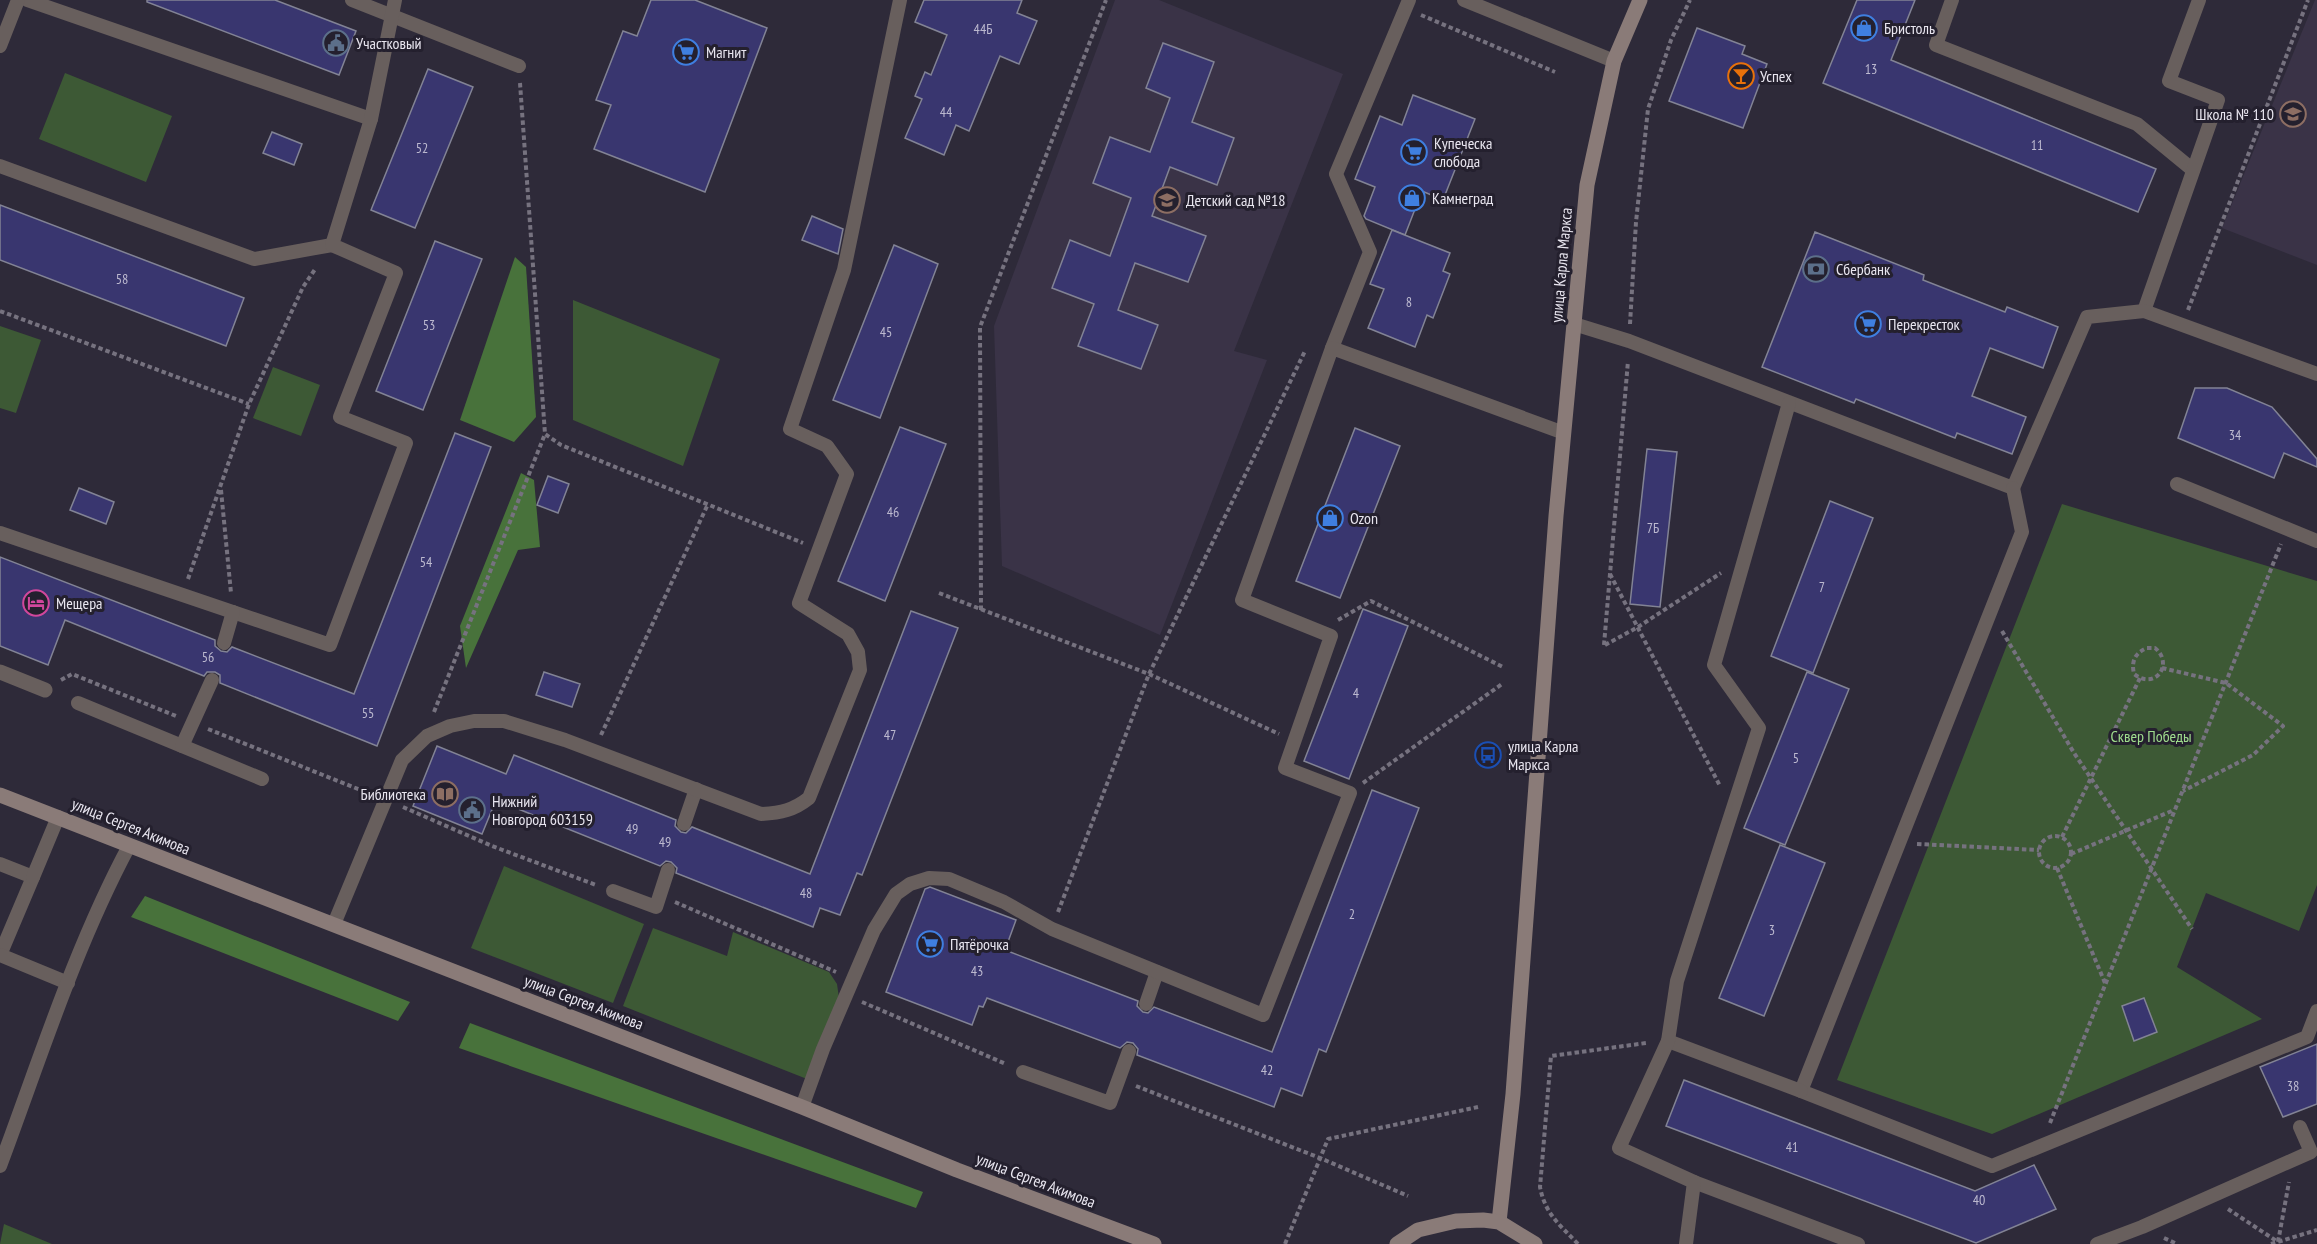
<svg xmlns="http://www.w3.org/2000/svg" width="2317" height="1244" viewBox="0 0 2317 1244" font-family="'PT Sans Narrow',sans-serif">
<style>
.built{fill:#3a3347}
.green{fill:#3d5935}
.forest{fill:#48723b}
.building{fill:#39366f;stroke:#828395;stroke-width:1.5}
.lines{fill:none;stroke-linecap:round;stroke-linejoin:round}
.path{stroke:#76727f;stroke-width:4;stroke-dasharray:4.5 3;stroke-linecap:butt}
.lane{stroke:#685f5d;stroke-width:14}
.street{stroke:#685f5d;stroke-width:15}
.secondary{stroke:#8a7b78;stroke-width:15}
.labels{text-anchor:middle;stroke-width:6;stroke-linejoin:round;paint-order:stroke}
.number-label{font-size:14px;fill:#bdbad0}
.poi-label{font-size:16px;fill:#e9e6f0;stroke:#24202e;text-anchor:start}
.street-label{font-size:16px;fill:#e9e6f0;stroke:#24202e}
.park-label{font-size:16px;fill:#a0de8e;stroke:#24202e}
</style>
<rect width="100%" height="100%" fill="#2e2a39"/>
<!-- built -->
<g class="built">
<polygon points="1115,0 1159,0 1343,74 1234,351 1267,360 1160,635 1002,566 994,326"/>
<polygon points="2315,0 2317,0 2317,265 2222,228"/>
</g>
<!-- green -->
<g class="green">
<polygon points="65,73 172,116 146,182 39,139"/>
<polygon points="573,300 720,359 683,466 573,420"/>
<polygon points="0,326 41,340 16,413 0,408"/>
<polygon points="273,367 320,385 301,436 253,418"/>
<polygon points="2062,504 2317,581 2317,885 2299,931 2206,893 2177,967 2262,1019 1992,1134 1837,1080"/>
<polygon points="504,866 644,924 613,1003 471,948"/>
<polygon points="653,928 727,956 733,932 829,972 837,984 839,998 807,1079 623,1006"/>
<polygon points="4,1224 52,1244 0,1244"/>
</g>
<!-- forest -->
<g class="forest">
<polygon points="515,257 526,267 536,417 514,442 460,420"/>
<polygon points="521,473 534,480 540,547 518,550 466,668 460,626"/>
<polygon points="145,896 410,1002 398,1021 131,917"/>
<polygon points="470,1023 923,1192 916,1208 459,1048"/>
</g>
<!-- building -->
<g class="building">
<polygon points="147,0 275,0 356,31 339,75 147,2"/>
<polygon points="651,0 695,0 767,28 705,192 594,149 611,105 596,100 623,31 637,36"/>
<polygon points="924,0 1022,0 1017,13 1037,21 1019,64 1000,56 969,131 956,125 944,155 905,138 922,99 915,96 925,72 931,75 947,35 915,22"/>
<polygon points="1857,0 1915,0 1891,60 2156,169 2138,212 1823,83"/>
<polygon points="1697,28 1745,46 1742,54 1767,64 1743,128 1669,101"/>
<polygon points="1163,43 1214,62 1192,122 1234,138 1217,185 1170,167 1152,216 1206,236 1188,282 1135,263 1118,310 1158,325 1141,369 1078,346 1094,304 1052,288 1070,240 1110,256 1131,198 1093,183 1110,137 1150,152 1170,98 1146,88"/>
<polygon points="428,69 473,87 415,228 371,210"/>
<polygon points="1413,95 1475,119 1443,200 1422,191 1405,235 1366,219 1364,216 1375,187 1355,179 1380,116 1402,125"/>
<polygon points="272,132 302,144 294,165 263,153"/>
<polygon points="0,205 244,298 226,346 0,260"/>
<polygon points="812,216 843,229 838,254 802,240"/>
<polygon points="1392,230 1450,253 1443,271 1450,274 1433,318 1427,315 1415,347 1368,328 1384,289 1370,284"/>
<polygon points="1815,232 1924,275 1923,280 2005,312 2007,307 2058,327 2043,368 1990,348 1972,396 2026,417 2012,454 1957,433 1955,438 1856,399 1854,403 1762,367"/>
<polygon points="435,241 482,259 423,410 376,391"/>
<polygon points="894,245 938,264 880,418 833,400"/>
<polygon points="2195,388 2227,388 2272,407 2317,459 2317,467 2284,453 2274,478 2178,438"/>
<polygon points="900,427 946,444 885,601 838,581"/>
<polygon points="1355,428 1400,446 1340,598 1296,581"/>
<polygon points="455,433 491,447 377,746 220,683 220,675 215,672 207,672 204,676 65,620 48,665 0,646 0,557 215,640 215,646 221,651 227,652 232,647 354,694"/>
<polygon points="1647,449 1677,452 1660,607 1630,604"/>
<polygon points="548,476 569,484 558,513 537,505"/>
<polygon points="79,488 114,502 106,524 70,510"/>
<polygon points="1830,501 1873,518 1813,673 1771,656"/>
<polygon points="1363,609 1408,626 1349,779 1304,761"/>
<polygon points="911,611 958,628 862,875 857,873 840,915 820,908 813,927 676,873 677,868 671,862 666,861 660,866 496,800 482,834 413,806 437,746 506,774 514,755 676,820 675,826 681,832 686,833 692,827 810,874"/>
<polygon points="544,672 580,684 572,707 536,695"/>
<polygon points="1807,672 1849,689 1785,845 1744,828"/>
<polygon points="1372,790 1419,808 1326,1052 1319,1049 1302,1096 1281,1088 1274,1107 1137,1055 1138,1049 1133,1043 1127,1042 1120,1048 987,998 983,1007 979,1006 972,1025 886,992 925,889 930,887 1016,920 1005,950 1138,1001 1137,1006 1143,1012 1148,1013 1154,1007 1272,1052"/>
<polygon points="1780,845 1825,863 1764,1016 1719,998"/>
<polygon points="2144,998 2157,1032 2134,1041 2122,1006"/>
<polygon points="2317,1044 2317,1104 2283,1117 2260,1067"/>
<polygon points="1684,1080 1975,1191 2034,1165 2056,1209 1976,1243 1666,1126"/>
</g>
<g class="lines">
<!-- path -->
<g class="path">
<polyline points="1421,15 1555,72"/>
<polyline points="520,83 545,434 561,445 803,543"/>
<polyline points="2188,310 2308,0"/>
<polyline points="0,311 249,404"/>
<polyline points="1630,324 1636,222 1648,109 1671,40 1690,0"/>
<polyline points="221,490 231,593"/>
<polyline points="1610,574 1720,786"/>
<polyline points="188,579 249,404 303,287 316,268"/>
<polyline points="939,593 1149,674 1279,734"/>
<polyline points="981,610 980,327 1106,0"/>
<polyline points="1338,620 1371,601 1503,667"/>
<polyline points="2002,631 2074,753 2192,929"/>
<polyline points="1604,645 1628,361"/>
<polyline points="1605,645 1638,627 1721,573"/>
<path d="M 2147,648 L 2155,648 C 2174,663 2156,691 2134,674 C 2131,661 2135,653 2147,648 Z"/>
<polyline points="2162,668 2226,683 2283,726 2253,755 2183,791"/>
<polyline points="61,680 72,674 176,716"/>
<polyline points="434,712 545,434"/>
<polyline points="208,729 368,793"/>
<polyline points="601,735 708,504"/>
<polyline points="1363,783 1502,684"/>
<polyline points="403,807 492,846 596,885"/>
<circle cx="2055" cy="852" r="16"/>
<polyline points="2062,837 2140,678"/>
<polyline points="1917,844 2039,850"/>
<polyline points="2071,854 2174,810"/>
<polyline points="2057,868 2105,983"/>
<polyline points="675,902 836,972"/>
<polyline points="1058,912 1149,674 1305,351"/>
<polyline points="862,1002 1006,1064"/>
<polyline points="1136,1086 1320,1158 1408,1196"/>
<polyline points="2050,1123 2281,544"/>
<polyline points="2228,1209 2278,1242 2289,1182"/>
<polyline points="2164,1238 2177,1244"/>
<polyline points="1285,1244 1328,1139 1478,1107"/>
<path d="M 1578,1244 C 1560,1225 1545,1214 1540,1187 L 1551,1056 L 1646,1043"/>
<polyline points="2271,1244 2317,1230"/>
</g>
<!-- lane -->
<g class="lane">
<polyline points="27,0 371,119"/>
<polyline points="352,0 519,66"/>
<polyline points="1464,0 1614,61"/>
<polyline points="1952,0 1936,45 2137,124 2193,170"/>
<polyline points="0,46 18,0"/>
<polyline points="0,166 254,259 332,245"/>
<polyline points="2144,311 2218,100 2169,81 2199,0"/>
<polyline points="1574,324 1629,341 2013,488 2087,317 2144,311 2317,374"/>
<polyline points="1332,348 1370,252 1336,174 1409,0"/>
<polyline points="2177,484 2317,541"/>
<polyline points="2013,488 2022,532 1801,1091 1992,1166 2307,1037 2317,1011"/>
<polyline points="0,533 330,645 406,443 340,417 396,273 332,245 371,119 395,0"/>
<polyline points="224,643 233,612"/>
<polyline points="78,703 262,779"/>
<polyline points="182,746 212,680"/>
<polyline points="684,824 696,789"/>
<polyline points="0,864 33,877 0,955"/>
<polyline points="33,877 58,817"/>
<polyline points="613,891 656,907 668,870"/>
<path d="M 334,924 L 402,760 L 427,736 L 450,726 L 474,721 L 504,721 L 565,740 L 761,814 C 781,813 794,810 809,798 L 860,670 L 858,652 L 848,634 L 799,603 L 847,474 L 827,446 L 790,429 L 844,270 L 900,0"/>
<polyline points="0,955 68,983"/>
<polyline points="1146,1004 1157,972"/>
<polyline points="1668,1041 1801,1091"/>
<polyline points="1023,1072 1110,1103 1129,1051"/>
<polyline points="802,1107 823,1049 874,930 896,894 910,884 929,878 949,879 1004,902 1052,929 1263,1015 1350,793 1285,768 1331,636 1242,600 1332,348 1564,433"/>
<path d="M 0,1166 C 40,1059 75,947 129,846"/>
<polyline points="1694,1182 1858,1244"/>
<polyline points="1686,1244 1694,1182 1619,1148 1668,1041 1677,981 1759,728 1714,665 1789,403"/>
<polyline points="2097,1244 2142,1227 2311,1152 2300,1127"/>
</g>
<!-- street -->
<polyline class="street" points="0,672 45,690"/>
<!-- secondary -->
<g class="secondary">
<polyline points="0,795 802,1107 957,1170 1154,1244"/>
<polyline points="1499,1222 1513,1094 1556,516 1587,185 1614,61 1640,0"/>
<polyline points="1397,1244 1418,1230 1456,1221 1483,1220 1499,1222 1535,1244"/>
</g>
</g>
<!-- icons -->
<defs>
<g id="shop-ring" transform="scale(1.35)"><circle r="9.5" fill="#24202e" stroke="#3f7fe0" stroke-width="1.5"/><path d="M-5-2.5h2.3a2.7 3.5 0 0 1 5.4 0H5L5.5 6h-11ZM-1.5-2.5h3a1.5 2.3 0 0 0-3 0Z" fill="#3f7fe0"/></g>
<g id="civic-ring" transform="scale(1.35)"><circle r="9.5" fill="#24202e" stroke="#5c6f8a" stroke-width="1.5"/><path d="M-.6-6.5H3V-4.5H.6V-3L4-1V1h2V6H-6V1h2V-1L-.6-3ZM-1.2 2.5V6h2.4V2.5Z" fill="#5c6f8a"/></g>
<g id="supermarket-ring" transform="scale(1.35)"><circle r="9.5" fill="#24202e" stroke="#3f7fe0" stroke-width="1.5"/><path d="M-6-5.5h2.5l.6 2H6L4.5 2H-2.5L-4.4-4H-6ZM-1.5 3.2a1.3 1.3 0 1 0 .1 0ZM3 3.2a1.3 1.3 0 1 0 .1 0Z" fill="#3f7fe0"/></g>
<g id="bar-ring" transform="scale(1.35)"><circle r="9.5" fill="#24202e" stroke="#e8710a" stroke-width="1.5"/><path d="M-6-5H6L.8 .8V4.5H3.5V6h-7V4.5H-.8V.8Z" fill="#e8710a"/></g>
<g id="school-ring" transform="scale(1.35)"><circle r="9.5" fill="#24202e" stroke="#8d6e63" stroke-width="1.5"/><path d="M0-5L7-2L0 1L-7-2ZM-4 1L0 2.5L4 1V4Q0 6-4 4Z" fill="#8d6e63"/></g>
<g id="bank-ring" transform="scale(1.35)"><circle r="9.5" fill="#24202e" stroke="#5c6f8a" stroke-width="1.5"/><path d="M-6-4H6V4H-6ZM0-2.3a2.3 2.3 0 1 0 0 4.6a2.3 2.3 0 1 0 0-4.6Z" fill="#5c6f8a"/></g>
<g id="hotel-ring" transform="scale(1.35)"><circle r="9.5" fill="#24202e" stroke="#d1479c" stroke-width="1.5"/><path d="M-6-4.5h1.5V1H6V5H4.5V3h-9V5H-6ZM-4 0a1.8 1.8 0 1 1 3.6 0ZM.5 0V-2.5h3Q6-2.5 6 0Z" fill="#d1479c"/></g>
<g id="bus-ring" transform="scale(1.35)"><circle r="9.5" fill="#24202e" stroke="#1a4fb4" stroke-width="1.5"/><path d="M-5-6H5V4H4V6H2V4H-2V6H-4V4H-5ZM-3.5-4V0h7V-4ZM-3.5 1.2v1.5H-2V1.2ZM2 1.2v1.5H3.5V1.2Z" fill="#1a4fb4"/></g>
<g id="library-ring" transform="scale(1.35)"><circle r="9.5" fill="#24202e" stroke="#8d6e63" stroke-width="1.5"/><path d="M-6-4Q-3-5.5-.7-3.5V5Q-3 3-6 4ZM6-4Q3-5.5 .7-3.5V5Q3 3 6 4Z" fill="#8d6e63"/></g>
</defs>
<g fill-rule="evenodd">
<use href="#shop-ring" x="1864" y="28"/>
<use href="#civic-ring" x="336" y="43"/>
<use href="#supermarket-ring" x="686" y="52"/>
<use href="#bar-ring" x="1741" y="76"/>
<use href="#school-ring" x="2293" y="114"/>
<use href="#supermarket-ring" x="1414" y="152"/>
<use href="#shop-ring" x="1412" y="198"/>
<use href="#school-ring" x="1167" y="200"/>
<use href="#bank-ring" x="1816" y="269"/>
<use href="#supermarket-ring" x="1868" y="324"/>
<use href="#shop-ring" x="1330" y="518"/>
<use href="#hotel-ring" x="36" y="603"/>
<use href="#bus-ring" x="1488" y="755"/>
<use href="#library-ring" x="445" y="794"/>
<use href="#civic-ring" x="472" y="810"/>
<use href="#supermarket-ring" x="930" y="944"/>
</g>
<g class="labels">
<!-- number labels -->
<g class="number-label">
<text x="983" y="34">44Б</text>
<text x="1871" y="74">13</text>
<text x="946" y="117">44</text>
<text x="2037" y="150">11</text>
<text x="422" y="153">52</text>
<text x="122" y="284">58</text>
<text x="1409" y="307">8</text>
<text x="429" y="330">53</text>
<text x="886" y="337">45</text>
<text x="2235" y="440">34</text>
<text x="893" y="517">46</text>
<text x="1653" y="533">7Б</text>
<text x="426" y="567">54</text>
<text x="1822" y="592">7</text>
<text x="208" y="662">56</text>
<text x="1356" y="698">4</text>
<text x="368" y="718">55</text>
<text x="890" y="740">47</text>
<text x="1796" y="763">5</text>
<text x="632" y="834">49</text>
<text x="665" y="847">49</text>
<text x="806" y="898">48</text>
<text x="1352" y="919">2</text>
<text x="1772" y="935">3</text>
<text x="977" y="976">43</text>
<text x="1267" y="1075">42</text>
<text x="2293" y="1091">38</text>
<text x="1792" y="1152">41</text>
<text x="1979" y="1205">40</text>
</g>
<!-- poi labels -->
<g class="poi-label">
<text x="1884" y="34">Бристоль</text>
<text x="356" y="49">Участковый</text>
<text x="706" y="58">Магнит</text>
<text x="1760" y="82">Успех</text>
<text x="2274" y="120" text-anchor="end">Школа № 110</text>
<text x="1434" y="149">Купеческа<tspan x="1434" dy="18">слобода</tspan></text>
<text x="1432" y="204">Камнеград</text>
<text x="1186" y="206">Детский сад №18</text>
<text x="1836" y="275">Сбербанк</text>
<text x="1888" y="330">Перекресток</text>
<text x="1350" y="524">Ozon</text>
<text x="56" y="609">Мещера</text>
<text x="1508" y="752">улица Карла<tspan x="1508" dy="18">Маркса</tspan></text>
<text x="426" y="800" text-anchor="end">Библиотека</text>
<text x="492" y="807">Нижний<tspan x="492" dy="18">Новгород 603159</tspan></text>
<text x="950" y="950">Пятёрочка</text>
</g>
<!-- street labels -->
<g class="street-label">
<text transform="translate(1561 265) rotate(-85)" y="6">улица Карла Маркса</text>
<text transform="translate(131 826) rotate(22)" y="6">улица Сергея Акимова</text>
<text transform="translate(584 1002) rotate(21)" y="6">улица Сергея Акимова</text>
<text transform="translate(1036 1180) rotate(21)" y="6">улица Сергея Акимова</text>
</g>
<!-- park labels -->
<g class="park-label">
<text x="2151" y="742">Сквер Победы</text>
</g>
</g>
</svg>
